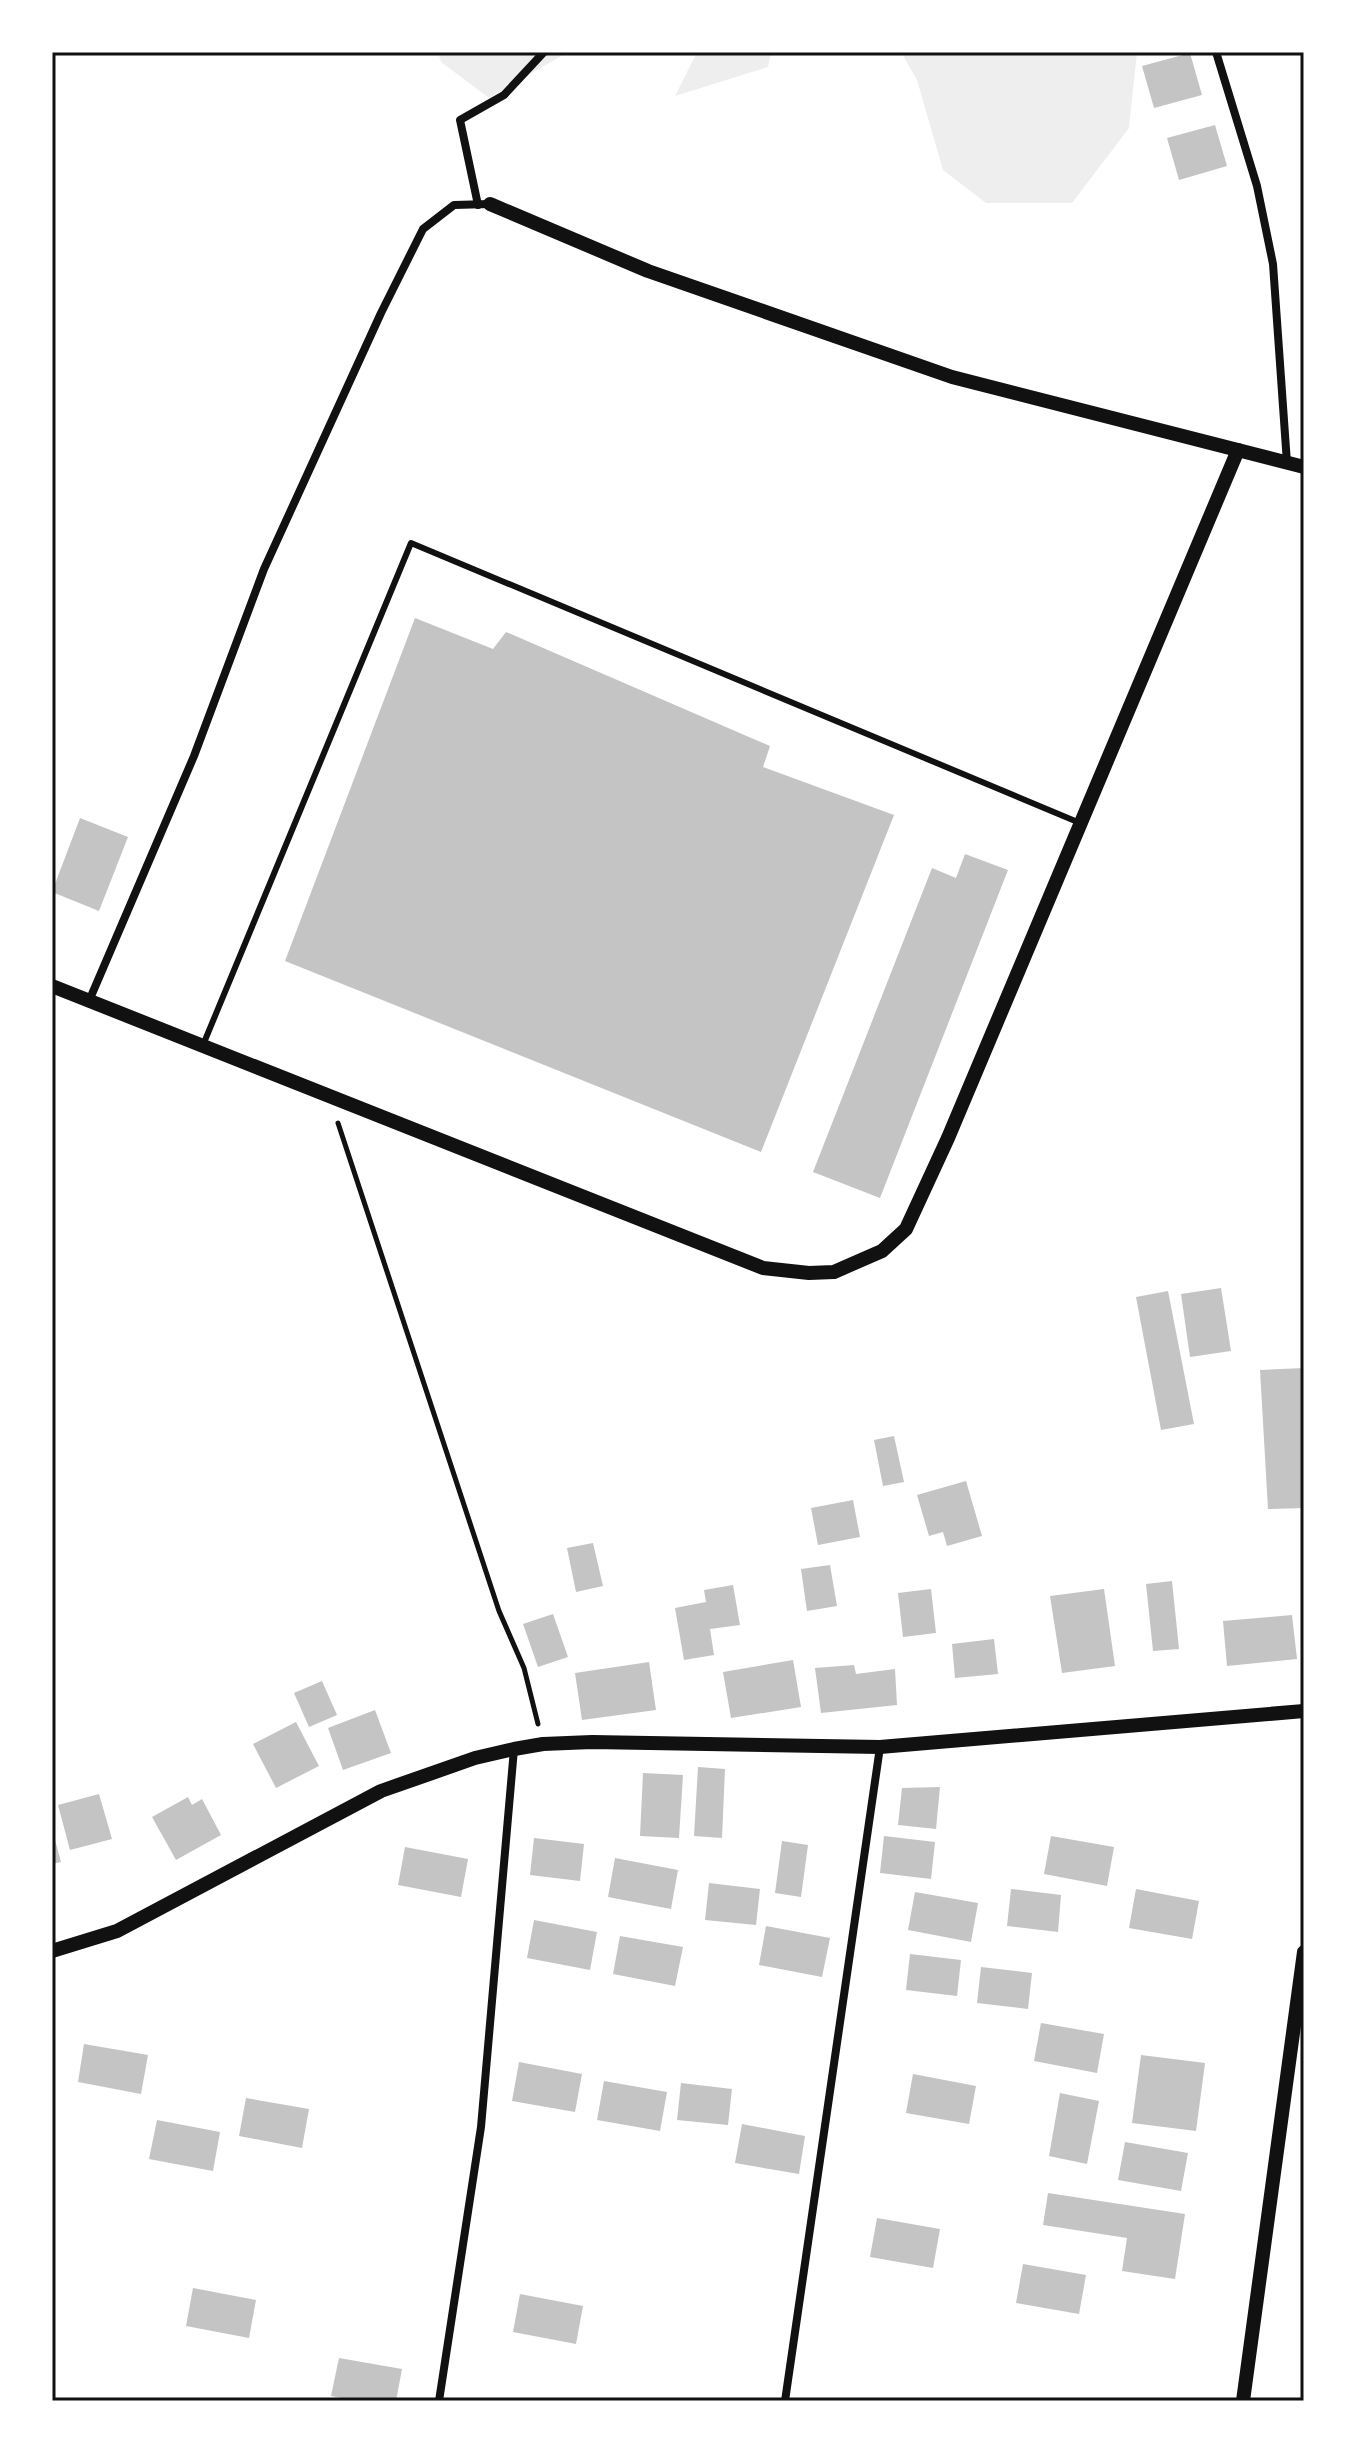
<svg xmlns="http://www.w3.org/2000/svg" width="1356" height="2453" viewBox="0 0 1356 2453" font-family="Merriweather,serif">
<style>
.green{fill:#eee}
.building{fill:#c4c4c4}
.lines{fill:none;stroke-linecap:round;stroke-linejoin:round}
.path{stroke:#111;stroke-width:5}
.service{stroke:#111;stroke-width:6}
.minor{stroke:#111;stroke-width:8}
.tertiary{stroke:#111;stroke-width:14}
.neatline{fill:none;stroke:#111;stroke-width:3}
</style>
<rect width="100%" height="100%" fill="#fff"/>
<!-- green -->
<g class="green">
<polygon points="438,52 568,52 489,98 441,62"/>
<polygon points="697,52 771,52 768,67 675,96"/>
<polygon points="901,52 1137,52 1129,128 1072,203 986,203 943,170 917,80"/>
</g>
<!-- building -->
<g class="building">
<polygon points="1190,53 1202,95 1154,108 1142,66"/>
<polygon points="1215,125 1227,166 1179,180 1167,138"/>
<polygon points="415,618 493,649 506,632 770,746 763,767 894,815 761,1152 285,961"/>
<polygon points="80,818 128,837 99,911 52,892"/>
<polygon points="965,854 1008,870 880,1198 813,1172 932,868 956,878"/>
<polygon points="1221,1288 1231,1351 1190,1357 1181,1294"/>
<polygon points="1168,1291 1194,1424 1161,1430 1136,1297"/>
<polygon points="1304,1368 1304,1508 1268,1509 1260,1370"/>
<polygon points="894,1436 904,1482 883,1486 874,1440"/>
<polygon points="966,1481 982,1536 947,1546 943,1532 929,1536 917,1495"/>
<polygon points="853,1500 860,1537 818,1545 811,1508"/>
<polygon points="593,1543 603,1586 576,1592 567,1548"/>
<polygon points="830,1565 837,1606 807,1611 801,1569"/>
<polygon points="1172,1581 1179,1649 1153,1651 1146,1584"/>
<polygon points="733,1585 740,1625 710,1629 714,1655 684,1660 675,1608 706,1602 704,1590"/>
<polygon points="931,1589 936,1633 903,1637 898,1593"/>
<polygon points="1104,1589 1115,1666 1062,1673 1050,1596"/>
<polygon points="553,1614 568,1657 538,1667 523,1624"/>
<polygon points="1292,1615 1297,1659 1227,1666 1223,1621"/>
<polygon points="994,1639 998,1674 955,1678 952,1644"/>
<polygon points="793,1660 801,1707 731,1718 723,1672"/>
<polygon points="649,1662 656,1710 582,1720 575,1673"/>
<polygon points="854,1665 856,1674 895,1669 897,1705 821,1713 815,1668"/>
<polygon points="322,1681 337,1715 309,1727 294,1693"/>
<polygon points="375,1710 391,1753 343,1770 328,1728"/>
<polygon points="296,1722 319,1766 276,1788 253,1744"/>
<polygon points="698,1767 725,1769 722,1838 694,1836"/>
<polygon points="643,1773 683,1775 679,1838 640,1836"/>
<polygon points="940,1787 936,1829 898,1825 902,1788"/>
<polygon points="99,1794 112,1839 70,1850 58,1805"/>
<polygon points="188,1797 192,1805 202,1799 221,1835 176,1860 152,1817"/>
<polygon points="52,1829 61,1862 52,1864"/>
<polygon points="884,1836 935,1842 931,1879 880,1873"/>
<polygon points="1051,1836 1114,1847 1107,1886 1044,1874"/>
<polygon points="534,1838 584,1844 580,1881 530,1875"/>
<polygon points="782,1841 808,1845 801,1897 775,1893"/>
<polygon points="405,1847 468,1859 461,1897 398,1885"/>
<polygon points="615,1858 678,1870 671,1909 608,1897"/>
<polygon points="709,1883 760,1889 756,1925 705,1920"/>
<polygon points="1011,1889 1061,1895 1058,1932 1007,1926"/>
<polygon points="1136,1889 1199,1901 1192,1939 1129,1928"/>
<polygon points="915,1892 978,1903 971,1942 908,1930"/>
<polygon points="534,1920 597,1932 590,1970 527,1958"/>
<polygon points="766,1926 830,1938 822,1977 759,1965"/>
<polygon points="620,1936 683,1947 675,1986 613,1974"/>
<polygon points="910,1954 961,1960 957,1996 906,1990"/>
<polygon points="981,1967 1032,1973 1028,2009 977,2003"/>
<polygon points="1041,2023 1104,2034 1097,2073 1034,2061"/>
<polygon points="84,2044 148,2055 141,2094 78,2082"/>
<polygon points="1141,2055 1205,2063 1196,2131 1132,2123"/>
<polygon points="519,2062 582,2074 575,2112 512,2101"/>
<polygon points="913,2074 976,2086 969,2124 906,2113"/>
<polygon points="604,2081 667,2092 660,2131 597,2120"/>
<polygon points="681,2083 732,2089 728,2125 677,2120"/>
<polygon points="1060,2093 1099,2101 1087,2164 1049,2156"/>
<polygon points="246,2098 309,2109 302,2148 239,2136"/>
<polygon points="157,2120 220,2132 213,2171 149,2159"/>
<polygon points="742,2124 805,2136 799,2174 735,2163"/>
<polygon points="1125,2142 1188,2153 1181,2191 1118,2180"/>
<polygon points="1048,2193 1185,2214 1175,2279 1122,2271 1127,2238 1043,2225"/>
<polygon points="877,2218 940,2229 933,2268 870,2257"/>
<polygon points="1023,2264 1086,2275 1079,2314 1016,2303"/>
<polygon points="193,2288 256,2300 249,2338 186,2326"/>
<polygon points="520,2294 583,2306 576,2344 513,2332"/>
<polygon points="339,2358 402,2369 396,2401 357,2401 331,2396"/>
</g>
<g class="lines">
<!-- path -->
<polyline class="path" points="338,1123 499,1611 524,1668 538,1724"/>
<!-- service -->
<polyline class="service" points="203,1045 411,543 1080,823"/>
<!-- minor -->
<g class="minor">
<polyline points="1216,52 1257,186 1273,264 1287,463"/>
<polyline points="478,205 460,120 504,95 544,52"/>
<polyline points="89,1001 194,756 264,569 381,313 423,229 454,205 490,204"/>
<polyline points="439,2401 481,2127 514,1749"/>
<polyline points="785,2401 880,1747"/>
</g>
<!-- tertiary -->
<g class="tertiary">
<polyline points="490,204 648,271 952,377 1304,467"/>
<polyline points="52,986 763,1268 809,1273 834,1272 882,1251 906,1229 948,1138 1238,450"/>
<polyline points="52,1951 117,1931 381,1791 475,1758 514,1749 543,1744 592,1742 880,1747 1304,1711"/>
<polyline points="1243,2401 1304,1952"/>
</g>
</g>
<!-- border -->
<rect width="1356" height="2453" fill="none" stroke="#ffffff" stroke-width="108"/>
<rect x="54" y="54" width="1248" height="2345" class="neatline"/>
</svg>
